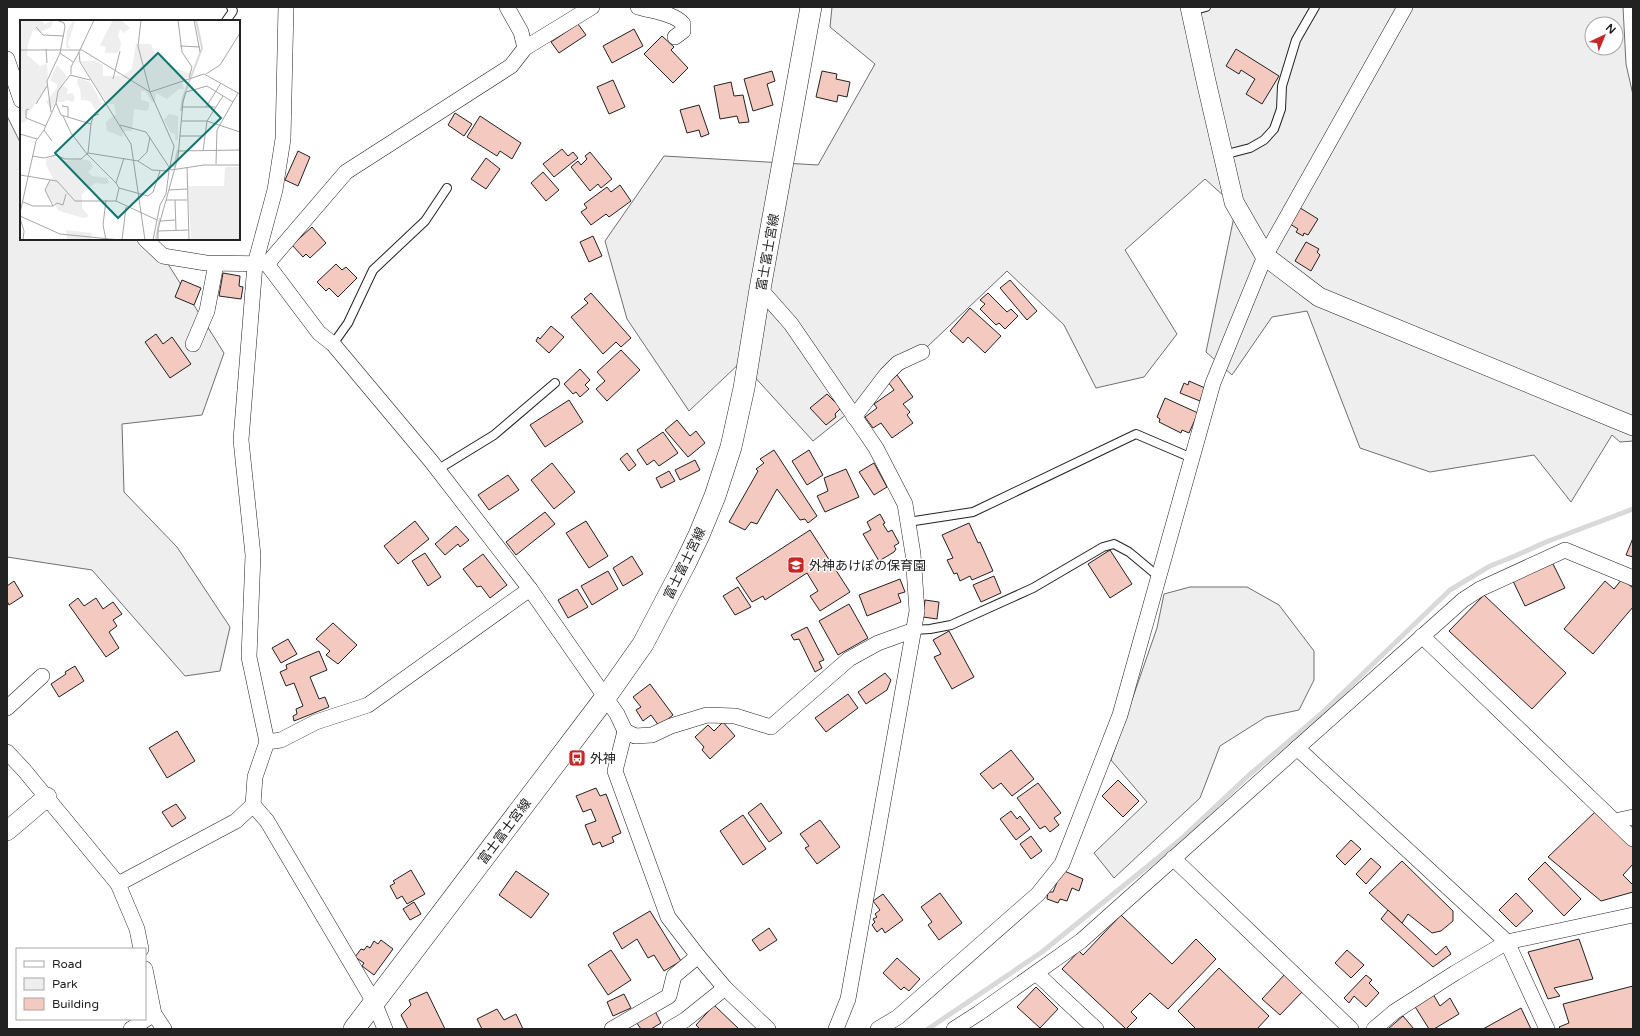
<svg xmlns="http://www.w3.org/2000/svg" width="1640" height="1036" viewBox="0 0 1640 1036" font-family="'Varela Round','Noto Sans JP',sans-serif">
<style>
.green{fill:#eee;stroke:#6f6f6f;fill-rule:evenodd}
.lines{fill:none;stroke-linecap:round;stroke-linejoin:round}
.stream{stroke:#d9d9d9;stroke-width:5}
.building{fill:#f3c9c0;stroke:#222}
.service-casing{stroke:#222;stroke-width:10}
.minor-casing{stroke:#222;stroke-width:16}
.tertiary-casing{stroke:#222;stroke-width:20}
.secondary-casing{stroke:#222;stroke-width:22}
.service{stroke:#fff;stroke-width:8}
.minor{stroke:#fff;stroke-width:15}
.tertiary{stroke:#fff;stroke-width:19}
.secondary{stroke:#fff;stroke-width:21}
.labels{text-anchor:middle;stroke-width:3;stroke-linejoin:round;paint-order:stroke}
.street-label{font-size:13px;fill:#222;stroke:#fff}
.poi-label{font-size:13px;fill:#222;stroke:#fff;text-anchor:start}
.inset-river{fill:none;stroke:#d9d9d9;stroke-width:2}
.inset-road{fill:none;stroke:#a7a7a7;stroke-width:1}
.view{fill:#0f766e;fill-opacity:0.15;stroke:#0f766e;stroke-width:2}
.inset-edge{fill:none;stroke:#222;stroke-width:2}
</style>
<rect width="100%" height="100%" fill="#fff"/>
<!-- green -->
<g class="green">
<path d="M 832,7 L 1623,7 L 1626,64 L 1633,95 L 1633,441 L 1620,442 L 1612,435 L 1571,502 L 1534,455 L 1430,472 L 1360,448 L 1307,311 L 1272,317 L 1232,375 L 1206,352 L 1236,207 L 1205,179 L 1125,250 L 1177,334 L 1144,377 L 1096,388 L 1064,325 L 1007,271 L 907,366 L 813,441 L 741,362 L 689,411 L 627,319 L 605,241 L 664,156 L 818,165 L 875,64 L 830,27 ZM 1592,24 L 1616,24 L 1616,48 L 1592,48 Z"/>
<polygon points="7,116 21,144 21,239 142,239 163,256 224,353 202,415 122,424 124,492 177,547 230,627 220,671 185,676 92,570 7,557"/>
<polygon points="1190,587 1247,587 1279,605 1314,651 1314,680 1299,710 1266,717 1220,746 1200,798 1114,878 1094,853 1147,802 1111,760 1157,628 1164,594"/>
</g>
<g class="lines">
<!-- stream -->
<polyline class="stream" points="928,1029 1042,952 1180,840 1248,776 1321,714 1450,590 1490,566 1515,556 1546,542 1633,509"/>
</g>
<!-- building -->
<g class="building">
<polygon points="578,24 586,35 559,53 551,42"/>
<polygon points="634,29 643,46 612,63 603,46"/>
<polygon points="662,36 674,47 671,50 688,68 673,83 644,54"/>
<polygon points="1236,49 1279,76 1262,104 1246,94 1255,79 1241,70 1239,74 1226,66"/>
<polygon points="772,71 775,81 767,84 773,105 753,111 744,79"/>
<polygon points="822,71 837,74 836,79 850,82 847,97 838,95 837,102 816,97"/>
<polygon points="613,80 625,107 609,114 597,87"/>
<polygon points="731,82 734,96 743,95 749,122 739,123 737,116 720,119 714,86"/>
<polygon points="699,105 709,134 701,137 699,130 687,133 680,110"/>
<polygon points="455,113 472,124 464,136 448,125"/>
<polygon points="480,116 521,143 512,159 500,151 497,156 467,137"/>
<polygon points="562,149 568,156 573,152 578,158 554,177 543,164"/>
<polygon points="298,151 310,157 298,186 285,180"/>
<polygon points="590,152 612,179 601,188 598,184 590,191 571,167 578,161 581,165 587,159 585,156"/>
<polygon points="486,158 500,169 486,189 471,179"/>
<polygon points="543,172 559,190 546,201 531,183"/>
<polygon points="620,185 631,201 609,217 606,214 591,225 581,212 587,208 584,204 607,187 611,192"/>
<polygon points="1297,206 1318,219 1308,235 1304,233 1303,236 1296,232 1298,229 1287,222"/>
<polygon points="312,227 326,243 310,258 306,254 303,257 292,245"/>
<polygon points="593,236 602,256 589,262 580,242"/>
<polygon points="1306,242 1319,249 1317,252 1320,255 1311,271 1295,261"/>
<polygon points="336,264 342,270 346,267 357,278 338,297 329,288 326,291 317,282"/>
<polygon points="223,273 240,276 239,286 243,287 241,299 219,296"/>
<polygon points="182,280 201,288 194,305 175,297"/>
<polygon points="1010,280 1037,311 1027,320 1000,288"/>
<polygon points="591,293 631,338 621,347 616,342 603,354 571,317 588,303 584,299"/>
<polygon points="988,293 1007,312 1011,309 1018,316 1005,329 999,323 996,325 980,309 985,304 980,300"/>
<polygon points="970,308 1001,336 985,353 968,337 963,343 950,331"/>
<polygon points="551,326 564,337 549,353 536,341 538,337 540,339"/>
<polygon points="156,334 163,344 172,337 191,364 170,378 145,342"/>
<polygon points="621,350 640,370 607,401 596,389 605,381 597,372"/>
<polygon points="580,369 590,380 585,385 589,389 580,397 576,392 573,394 564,384"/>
<polygon points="897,375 913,397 903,404 910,412 907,415 913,423 892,438 881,423 873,428 865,417 877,408 874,404 894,390 888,382"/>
<polygon points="1189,381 1205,388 1200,401 1180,393 1184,383 1188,385"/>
<polygon points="827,394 841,408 835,414 836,417 826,425 810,408"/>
<polygon points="1165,398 1198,413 1189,433 1182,430 1181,433 1159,422 1160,419 1157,417"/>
<polygon points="569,400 583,422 545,447 530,425"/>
<polygon points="677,420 690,436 696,431 705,443 688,457 665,430"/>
<polygon points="663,432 678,453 659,466 654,460 647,465 637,450"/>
<polygon points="774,450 817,516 808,523 805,519 800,520 777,489 757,524 751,522 745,530 729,522 758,471 756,469 764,463 760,459"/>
<polygon points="809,450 823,475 807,485 792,461"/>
<polygon points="627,453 636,465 629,471 620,459"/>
<polygon points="695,460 700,470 680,480 675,470"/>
<polygon points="552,463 575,492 554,509 531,480"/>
<polygon points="874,463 887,487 874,495 859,472"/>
<polygon points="846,469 859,497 825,512 817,496 828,491 824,478"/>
<polygon points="669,471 675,481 661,488 656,478"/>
<polygon points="508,475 519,490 489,510 478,495"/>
<polygon points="545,512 555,524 516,555 506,542"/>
<polygon points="880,514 885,523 883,524 888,532 892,530 899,543 894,546 896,549 894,552 879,561 863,534 871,530 867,522"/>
<polygon points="415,521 429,539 398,564 384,546"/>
<polygon points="586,521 608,556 589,568 566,533"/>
<polygon points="969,523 978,543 980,542 993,571 972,580 970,576 960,581 957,573 954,574 947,560 953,558 942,535"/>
<polygon points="456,526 469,540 460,547 458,544 445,555 435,544"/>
<polygon points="810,530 850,592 820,611 810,596 818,591 807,573 765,600 763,596 752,602 736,578"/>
<polygon points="1633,538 1633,557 1626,555"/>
<polygon points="1110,550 1132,584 1110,598 1088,564"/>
<polygon points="425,553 441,577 428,586 412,561"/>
<polygon points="483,554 507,585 490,598 481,586 477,587 463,569"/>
<polygon points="632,556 643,574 623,586 613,568"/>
<polygon points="1552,562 1565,588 1525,606 1513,581"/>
<polygon points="608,571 618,589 592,605 581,586"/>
<polygon points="994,576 1001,593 981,602 973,585"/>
<polygon points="900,579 905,592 898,594 901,602 867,616 859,595"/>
<polygon points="1622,579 1633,588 1633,607 1593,654 1564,629 1605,581 1614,589"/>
<polygon points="14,581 23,596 9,605 7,601 7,586"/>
<polygon points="738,587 751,607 735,615 723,596"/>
<polygon points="577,589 588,607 568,618 558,600"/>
<polygon points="1484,595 1566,673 1532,709 1449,631"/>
<polygon points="78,598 84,606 96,598 103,609 113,602 122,614 113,620 117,626 109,632 119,648 106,657 69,605"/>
<polygon points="925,600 939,602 937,619 923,617"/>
<polygon points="849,604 868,638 838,655 819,621"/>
<polygon points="333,623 357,645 338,664 326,655 330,651 316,639"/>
<polygon points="807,627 824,660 819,662 822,668 815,672 799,639 794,640 791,635"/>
<polygon points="949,631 974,677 952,689 934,657 941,654 933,640"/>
<polygon points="288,639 297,654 281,663 272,648"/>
<polygon points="319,651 327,670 310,677 319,699 325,697 329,707 294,721 293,716 297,714 296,709 303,706 294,683 286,686 280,672 287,669 286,665"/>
<polygon points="75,666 84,681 59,697 51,684 66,674 65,672"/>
<polygon points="885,673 891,680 887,690 866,704 858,692"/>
<polygon points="650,684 673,715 659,726 651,715 643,721 636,710 641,707 633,697"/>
<polygon points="848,694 858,708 826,732 815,718"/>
<polygon points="723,722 735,736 710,759 702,750 704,747 695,737 708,725 714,731"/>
<polygon points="177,731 195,761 167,778 149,748"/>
<polygon points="1011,750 1034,779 1012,796 1001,783 993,789 980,774"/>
<polygon points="1118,780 1139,801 1123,817 1102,796"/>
<polygon points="1038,783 1061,813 1054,818 1059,825 1050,832 1045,826 1040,829 1017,798"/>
<polygon points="596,788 600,796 606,794 621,833 612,837 614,842 602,847 600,842 593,845 585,825 596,821 591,809 583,812 576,796"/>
<polygon points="761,803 782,833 769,842 748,813"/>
<polygon points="176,804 186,818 172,827 162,812"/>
<polygon points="1011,811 1017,819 1020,816 1030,829 1016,840 1000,819"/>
<polygon points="1596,811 1633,846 1633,864 1623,875 1633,885 1633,892 1601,901 1548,857"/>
<polygon points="743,815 766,849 743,865 720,831"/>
<polygon points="820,820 840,847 817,864 805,848 809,846 800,834"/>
<polygon points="1031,836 1042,851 1031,859 1020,844"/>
<polygon points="1351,840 1361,849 1345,865 1336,856"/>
<polygon points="1371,858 1381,867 1366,884 1356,874"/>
<polygon points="1402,861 1453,911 1453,921 1441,931 1432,933 1408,914 1402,923 1369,893"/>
<polygon points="1545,862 1581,899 1564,916 1528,879"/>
<polygon points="411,870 425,894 407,904 402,896 397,899 390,886 395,883 393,881"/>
<polygon points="1062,870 1083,879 1079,891 1072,888 1067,901 1060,899 1058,903 1047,899 1048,892 1053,892"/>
<polygon points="516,871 549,894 531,918 499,895"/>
<polygon points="940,893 962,923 939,940 928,925 932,922 921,907"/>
<polygon points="1516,893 1533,911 1516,927 1499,910"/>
<polygon points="883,894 903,920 885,933 882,928 877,932 872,925 875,922 873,919 877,917 875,914 880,910 873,901"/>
<polygon points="414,902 421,914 410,920 403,909"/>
<polygon points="1388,910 1436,955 1446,946 1451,954 1433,967 1381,919"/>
<polygon points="650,911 681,961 664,971 654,955 648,958 637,939 622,949 613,933"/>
<polygon points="1121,915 1172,964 1196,939 1216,959 1168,1009 1150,993 1131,1012 1137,1018 1126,1029 1062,969 1079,951 1083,955"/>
<polygon points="769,928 777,940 760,951 752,940"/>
<polygon points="1579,939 1593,979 1554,988 1560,996 1548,999 1528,952"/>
<polygon points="381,940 393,949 374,975 362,966 364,963 355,957 361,949 364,950 367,946 370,948 374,941 378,944"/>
<polygon points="611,950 631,980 608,995 588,965"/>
<polygon points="1347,950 1364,965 1351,978 1335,963"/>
<polygon points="897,958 920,979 909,991 904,987 901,990 883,973"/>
<polygon points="1219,968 1269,1016 1257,1029 1196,1029 1178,1011"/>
<polygon points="1285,974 1303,991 1280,1015 1262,999"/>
<polygon points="1366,975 1372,980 1369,983 1379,993 1366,1007 1354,996 1349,1003 1344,998"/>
<polygon points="1633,986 1633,1029 1561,1029 1559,1027 1569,1023 1563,1004"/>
<polygon points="1036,987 1058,1009 1040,1028 1017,1007"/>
<polygon points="427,992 445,1029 408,1029 401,1015 411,1005 409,1000"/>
<polygon points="624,994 631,1008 613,1016 607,1002"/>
<polygon points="1433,994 1440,1006 1450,998 1459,1014 1434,1029 1429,1029 1414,1005"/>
<polygon points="714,1005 739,1029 700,1029 696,1025"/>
<polygon points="1521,1008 1531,1029 1483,1029"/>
<polygon points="497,1009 504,1020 516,1014 523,1029 482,1029 477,1019"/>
<polygon points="655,1011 661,1023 651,1029 641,1029 636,1022"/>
<polygon points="1403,1016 1414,1029 1388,1029"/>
</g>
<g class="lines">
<!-- service casing -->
<g class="service-casing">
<g id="service">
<polyline points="1191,11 1206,7"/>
<polyline points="226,21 233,11 231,7"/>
<polyline points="1223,155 1250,148 1264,140 1274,129 1281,109 1282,86 1296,40 1315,7"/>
<polyline points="333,344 348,323 373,270 425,221 447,188"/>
<polyline points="437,470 494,435 555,383"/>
<polyline points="908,522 973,512 1136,434 1192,458"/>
<polyline points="914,630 930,629 951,625 1033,588 1103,547 1114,544 1129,552 1159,577"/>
</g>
</g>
<!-- minor casing -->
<g class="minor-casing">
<g id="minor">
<path d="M 638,7 C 651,11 675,13 683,24 L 683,31 L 675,37"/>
<polyline points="525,48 592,7"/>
<polyline points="7,59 21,100"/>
<polyline points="145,239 163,256 206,263 267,264 319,333 333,344 431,461 530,589 617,714 625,731 635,736 652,735 671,726 707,715 735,716 771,727 849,659 878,643 914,630"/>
<polyline points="267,264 346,172 511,66 525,48 521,32 507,7"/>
<polyline points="760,289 791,324 876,448 905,504 913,554 917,611 848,999 836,1029"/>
<polyline points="193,344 207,311 216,264"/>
<polyline points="854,417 886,375 898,363 922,352"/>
<polyline points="1422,636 1633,839"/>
<polyline points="7,708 42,676"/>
<polyline points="625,731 615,771 668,917 698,956 725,988 768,1029"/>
<polyline points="267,742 249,657 253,555 241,440 255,264 275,190 283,139 286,7"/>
<polyline points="1297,748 1507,942 1547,1029"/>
<polyline points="7,752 24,770 118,884 137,929 141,949"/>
<polyline points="253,805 267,821 374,1002 385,1029"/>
<polyline points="1615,821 1633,817"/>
<polyline points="1173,858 1351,1029"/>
<polyline points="118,884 236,821 253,805 255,777 267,742 281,740 316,722 368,705 530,589"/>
<polyline points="145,969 154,1014 164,1029"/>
<polyline points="1036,973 1096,1029"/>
<polyline points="131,1029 154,1014"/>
<polyline points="612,1029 669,996 674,976 698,956"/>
<polyline points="670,1029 685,1020 725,988"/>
<polyline points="878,1029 898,1017 1038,894 1062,864 1120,715 1213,383 1265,256 1405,7"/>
<polyline points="954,1029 979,1013 1081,941 1463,600 1480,589 1565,550 1633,578"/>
<polyline points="1374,1029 1394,1012 1455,973 1507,942 1633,915"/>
</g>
</g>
<!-- tertiary casing -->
<g class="tertiary-casing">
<g id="tertiary">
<polyline points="1190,7 1206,81 1234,202 1265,256 1319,297 1633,426"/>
<polyline points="7,831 47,797"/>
</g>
</g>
<!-- secondary casing -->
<g class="secondary-casing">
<polyline id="secondary" points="354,1029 605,698 643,644 685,564 699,535 715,496 731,447 744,388 760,289 811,7"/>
</g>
<!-- service -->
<use href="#service" class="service"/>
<!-- minor -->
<use href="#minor" class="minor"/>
<!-- tertiary -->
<use href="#tertiary" class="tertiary"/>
<!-- secondary -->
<use href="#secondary" class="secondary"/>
</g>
<!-- icons -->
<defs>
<g id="school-square" transform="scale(0.9)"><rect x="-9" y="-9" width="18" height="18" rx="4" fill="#c62828" stroke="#fff"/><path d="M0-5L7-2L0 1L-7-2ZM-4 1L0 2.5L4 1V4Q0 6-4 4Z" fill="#fff"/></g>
<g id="bus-square" transform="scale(0.9)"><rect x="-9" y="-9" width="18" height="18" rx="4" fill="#c62828" stroke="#fff"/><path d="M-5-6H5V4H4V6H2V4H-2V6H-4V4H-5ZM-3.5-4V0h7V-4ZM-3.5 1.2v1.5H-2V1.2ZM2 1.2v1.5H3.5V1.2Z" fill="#fff"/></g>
</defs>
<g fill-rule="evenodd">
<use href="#school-square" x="796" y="565"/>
<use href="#bus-square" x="577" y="758"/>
</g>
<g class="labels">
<!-- street labels -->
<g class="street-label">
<text transform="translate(767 252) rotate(-80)" y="5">富士富士宮線</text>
<text transform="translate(684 563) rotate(-64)" y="5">富士富士宮線</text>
<text transform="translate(504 831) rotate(-53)" y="5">富士富士宮線</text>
</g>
<!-- poi labels -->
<g class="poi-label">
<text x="809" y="570">外神あけぼの保育園</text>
<text x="590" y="763">外神</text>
</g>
</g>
<!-- overview -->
<g transform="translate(20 20)">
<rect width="220" height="220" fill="#fff"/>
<path d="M 0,0 L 20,0 L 25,4 L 33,0 L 31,7 L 20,12 L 13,10 L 8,24 L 7,35 L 20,46 L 18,54 L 21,45 L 27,44 L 28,58 L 26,69 L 7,95 L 6,102 L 0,103 L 0,79 L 2,79 L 0,77 ZM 93,0 L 101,0 L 110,8 L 104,13 L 100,9 L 98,16 L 101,22 L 100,29 L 97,33 L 85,33 L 86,27 L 80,25 ZM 53,1 L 55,2 L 48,23 L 50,28 L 46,28 L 47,11 ZM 116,24 L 131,24 L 134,32 L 154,48 L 171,54 L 162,63 L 164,69 L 159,69 L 147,79 L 136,73 L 135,82 L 132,82 L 125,71 L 121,71 L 121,80 L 129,82 L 129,87 L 127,91 L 114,89 L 112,111 L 103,111 L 103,117 L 87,111 L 86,102 L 96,94 L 94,84 L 88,84 L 79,72 L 61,41 L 76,41 L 83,45 L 83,56 L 103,56 L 112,49 ZM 37,45 L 47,56 L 42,65 L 48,69 L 47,74 L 52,73 L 55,78 L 53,82 L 47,80 L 43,82 L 35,82 L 31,89 L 26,82 L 37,68 L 37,64 L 30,60 ZM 58,58 L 70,62 L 82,83 L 76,91 L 70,81 L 61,80 L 60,68 L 57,64 ZM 149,94 L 158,96 L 158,120 L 155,120 L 155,114 L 151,113 L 144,100 ZM 32,136 L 44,141 L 61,139 L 70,141 L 73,147 L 68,152 L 72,156 L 87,158 L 89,162 L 87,164 L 75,163 L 62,174 L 62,188 L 69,196 L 64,198 L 39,191 L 25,172 L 28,162 L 33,158 L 26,145 L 26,139 ZM 205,147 L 220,147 L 220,185 L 216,185 L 220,185 L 220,219 L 171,220 L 168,166 L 204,166 ZM 46,210 L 72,213 L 71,220 L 47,220 Z" fill="#eee"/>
<path class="inset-river" d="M 161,91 L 163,78 L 182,28 L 176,0M 154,147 L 158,130M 136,219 L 140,198"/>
<path class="inset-road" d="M 74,0 L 59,32 L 60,42 L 111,124 L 125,220M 158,0 L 162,32 L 172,47 L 169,58M 174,0 L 180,32M 16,7 L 23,15 L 44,16M 160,26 L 180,27M 26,29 L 27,43M 0,30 L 62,30 L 130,72 L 184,54 L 220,74M 40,33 L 53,42M 51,54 L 51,47 L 59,32M 186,54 L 200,45 L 220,13M 93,59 L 100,31M 36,83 L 41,95 L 71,104 L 68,133M 16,84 L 27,66M 42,86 L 48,87 L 48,97M 163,87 L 195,87M 186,87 L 201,63M 9,89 L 6,90 L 6,98 L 26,106M 31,92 L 27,61 L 40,33 L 45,7 L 44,3 L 37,0M 43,96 L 51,113 L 67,134 L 96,163M 162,101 L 187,101 L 220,112M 71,104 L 73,96 L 79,94M 100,105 L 126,112 L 151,150 L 184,145 L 220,145M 24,110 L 32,121M 0,114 L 17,119M 160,116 L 183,116M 159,131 L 220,130M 183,131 L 187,101 L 203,76M 12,136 L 24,138 L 36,135 L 45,139 L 61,139 L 68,133 L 118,141 L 127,132 L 130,117M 118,141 L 132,150 L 149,151 L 154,126 L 130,72 L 118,26 L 121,0M 196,144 L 197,110 L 218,73M 167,147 L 169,220M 0,155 L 37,161 L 55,181 L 96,181 L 137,200M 99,168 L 128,176 L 133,172 L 140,151M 149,170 L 167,169M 146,180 L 167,180M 155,180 L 156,210M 96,181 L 99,168 L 96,163 L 104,138M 3,182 L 13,186 L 33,186 L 25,170 L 30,160M 33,186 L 37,183 L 43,185 L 46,174M 0,193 L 16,121 L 24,110 L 36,83 L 38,71 L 50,55 L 70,60M 0,196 L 40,214 L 100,220M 0,198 L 4,211 L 3,220M 140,201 L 155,200M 138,211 L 168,210M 86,220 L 83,205 L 86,180M 102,220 L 106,187M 133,220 L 140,185 L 146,174 L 149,151M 138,220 L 138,209 L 158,137 L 163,82 L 166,72 L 187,66 L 213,82"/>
<path class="view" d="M 138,33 L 201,98 L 98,198 L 35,133 Z"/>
<rect width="220" height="220" class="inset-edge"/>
</g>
<!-- border -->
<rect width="1640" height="1036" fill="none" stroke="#222222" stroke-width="16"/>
<!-- legend -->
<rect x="16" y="948" width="130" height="72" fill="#ffffff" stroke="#a7a7a7"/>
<rect x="24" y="961" width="20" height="6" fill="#ffffff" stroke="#a7a7a7"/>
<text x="52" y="968" font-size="12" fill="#222222">Road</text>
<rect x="24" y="978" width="20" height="12" fill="#eeeeee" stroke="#a7a7a7"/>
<text x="52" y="988" font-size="12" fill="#222222">Park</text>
<rect x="24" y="998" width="20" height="12" fill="#f3c9c0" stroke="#a7a7a7"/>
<text x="52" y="1008" font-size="12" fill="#222222">Building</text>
<!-- north arrow -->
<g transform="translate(1604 36) rotate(44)"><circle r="19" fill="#ffffff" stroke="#a7a7a7"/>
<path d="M0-3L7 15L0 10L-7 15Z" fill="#c62828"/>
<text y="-6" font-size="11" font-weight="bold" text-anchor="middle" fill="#222222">N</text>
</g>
</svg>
